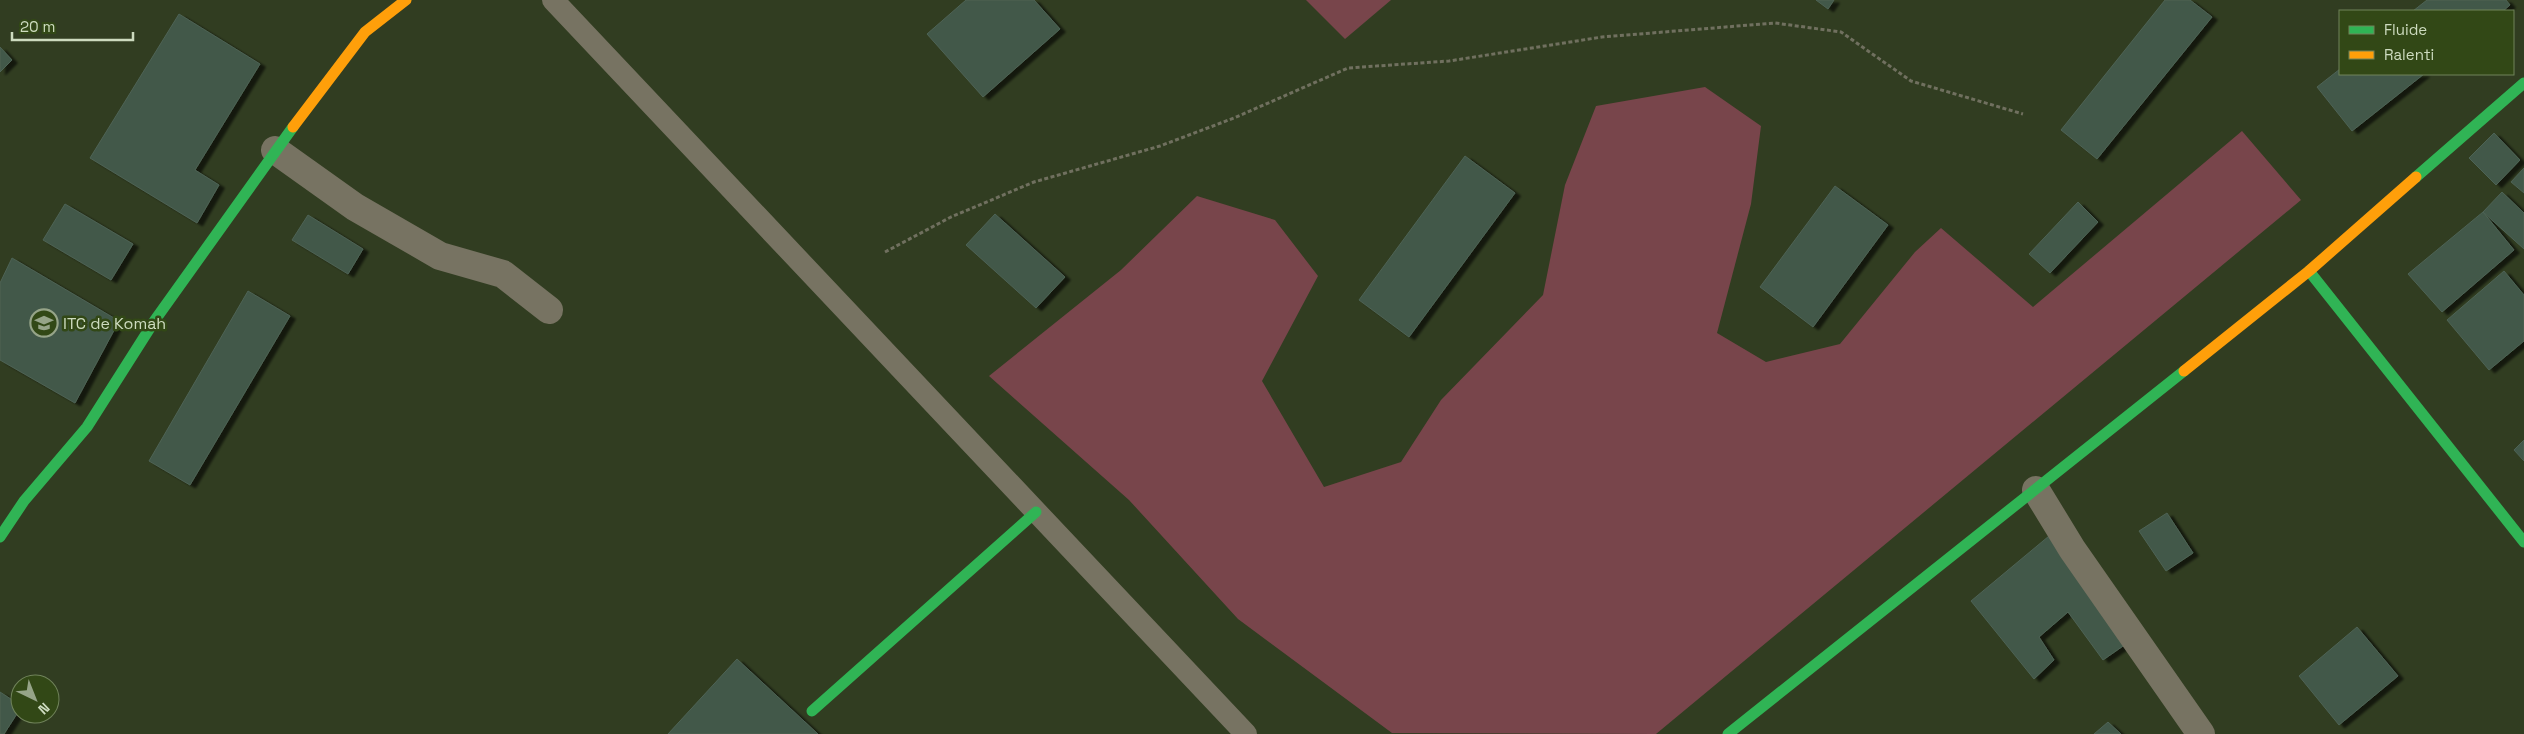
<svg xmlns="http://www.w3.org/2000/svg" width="2524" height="734" viewBox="0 0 2524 734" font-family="'Space Grotesk',sans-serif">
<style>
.green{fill:#78454b}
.building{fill:#425849;stroke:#4e6355;filter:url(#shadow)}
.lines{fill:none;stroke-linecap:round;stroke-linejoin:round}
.path{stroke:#70705f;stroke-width:3;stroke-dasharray:4 2.5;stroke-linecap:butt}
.lane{stroke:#777362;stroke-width:22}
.street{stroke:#777362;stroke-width:28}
.fast{stroke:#30b455;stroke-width:11}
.slow{stroke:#ff9f0a;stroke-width:11}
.labels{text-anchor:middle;stroke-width:5;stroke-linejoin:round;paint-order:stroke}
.poi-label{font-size:16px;fill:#cddbbf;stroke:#324816;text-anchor:start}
</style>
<defs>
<filter id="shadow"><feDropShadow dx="5.5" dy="3" stdDeviation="1" flood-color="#0009"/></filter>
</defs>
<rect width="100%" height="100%" fill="#313d21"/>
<!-- green -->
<g class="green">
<polygon points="1306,0 1391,0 1345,39"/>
<polygon points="1705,87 1761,126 1751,204 1717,333 1766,362 1840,344 1915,252 1941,228 2033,307 2242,131 2301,200 1656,734 1392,733 1238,619 1129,500 989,376 1121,270 1197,196 1275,220 1318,276 1262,381 1324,487 1401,462 1441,400 1543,295 1565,185 1596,106"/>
</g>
<!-- building -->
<g class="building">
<polygon points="966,0 1034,0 1060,29 983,97 927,34"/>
<polygon points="1816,0 1834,0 1828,9"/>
<polygon points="2165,0 2190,0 2212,17 2097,159 2061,130"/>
<polygon points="2427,0 2506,0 2510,5 2503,11 2413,11"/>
<polygon points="179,14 260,64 195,170 219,185 197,223 90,158"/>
<polygon points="0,47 12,60 0,72"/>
<polygon points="2340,69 2340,74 2424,74 2352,131 2317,87"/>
<polygon points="2494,133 2520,160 2496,185 2469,158"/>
<polygon points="1465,156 1515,193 1409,337 1359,300"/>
<polygon points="2524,168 2524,193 2511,182"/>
<polygon points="1835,186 1888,225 1813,327 1760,287"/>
<polygon points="2502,192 2524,213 2524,249 2483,212"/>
<polygon points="2078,202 2098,222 2050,273 2029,254"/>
<polygon points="65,204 133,244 111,280 43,240"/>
<polygon points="2483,212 2514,250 2442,312 2408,274"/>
<polygon points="995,214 1065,277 1036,308 966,245"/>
<polygon points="308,215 363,249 348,274 292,240"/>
<polygon points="12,258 119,321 75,403 0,360 0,283"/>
<polygon points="2504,271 2524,295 2524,341 2489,370 2447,320"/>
<polygon points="248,291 290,316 190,485 149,461"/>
<polygon points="2524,440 2524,461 2514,450"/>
<polygon points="2167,513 2193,553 2166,571 2139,531"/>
<polygon points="2049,536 2126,644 2103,660 2068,612 2039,637 2054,660 2034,679 1971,601"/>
<polygon points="2357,627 2398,676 2339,725 2299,676"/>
<polygon points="737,659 818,734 668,734"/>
<polygon points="0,692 20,705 20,709 4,734 0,734"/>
<polygon points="2108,722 2121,734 2094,734"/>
</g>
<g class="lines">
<!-- path -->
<polyline class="path" points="885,252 951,217 1034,182 1160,146 1234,118 1348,68 1449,61 1602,37 1775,23 1841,32 1911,81 2023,114"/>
<!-- lane -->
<polyline class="lane" points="553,0 1246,734"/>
<!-- street -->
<g class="street">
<polyline points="275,150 355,207 440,256 503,274 549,310"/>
<polyline points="2036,490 2072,549 2201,734"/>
</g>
<!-- fast -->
<g class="fast">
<polyline points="2416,177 2524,83"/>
<polyline points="2309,271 2524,542"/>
<polyline points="0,537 24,501 87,427 155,320 293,127"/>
<polyline points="812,711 1036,512"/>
<polyline points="1728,734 2184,371"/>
</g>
<!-- slow -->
<g class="slow">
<polyline points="293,127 365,32 406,0"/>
<polyline points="2184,371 2309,271 2416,177"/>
</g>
</g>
<!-- icons -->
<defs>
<g id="school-ring" transform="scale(1.4375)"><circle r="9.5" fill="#324816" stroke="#96a488" stroke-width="1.5"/><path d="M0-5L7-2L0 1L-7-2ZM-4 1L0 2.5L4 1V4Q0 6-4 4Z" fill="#96a488"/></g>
</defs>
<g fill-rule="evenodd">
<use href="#school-ring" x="44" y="323"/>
</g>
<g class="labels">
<!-- poi labels -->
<g class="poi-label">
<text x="63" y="329">ITC de Komah</text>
</g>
</g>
<!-- legend -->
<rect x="2339" y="10" width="175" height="65" fill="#324816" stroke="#70835a"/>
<rect x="2349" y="26" width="25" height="8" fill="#30b455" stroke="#70835a"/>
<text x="2384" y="35" font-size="15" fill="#cddbbf">Fluide</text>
<rect x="2349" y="51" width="25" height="8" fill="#ff9f0a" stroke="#70835a"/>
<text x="2384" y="60" font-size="15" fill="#cddbbf">Ralenti</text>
<!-- north arrow -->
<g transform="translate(35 699) rotate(137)"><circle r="24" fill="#324816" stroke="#70835a"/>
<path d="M0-4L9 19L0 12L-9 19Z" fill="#96a488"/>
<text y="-8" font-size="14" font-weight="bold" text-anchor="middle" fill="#cddbbf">N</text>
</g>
<!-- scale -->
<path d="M12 32v8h121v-8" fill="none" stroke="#cddbbf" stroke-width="2.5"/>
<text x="20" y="32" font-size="15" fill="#cddbbf" stroke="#324816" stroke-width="4" paint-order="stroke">20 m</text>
</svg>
